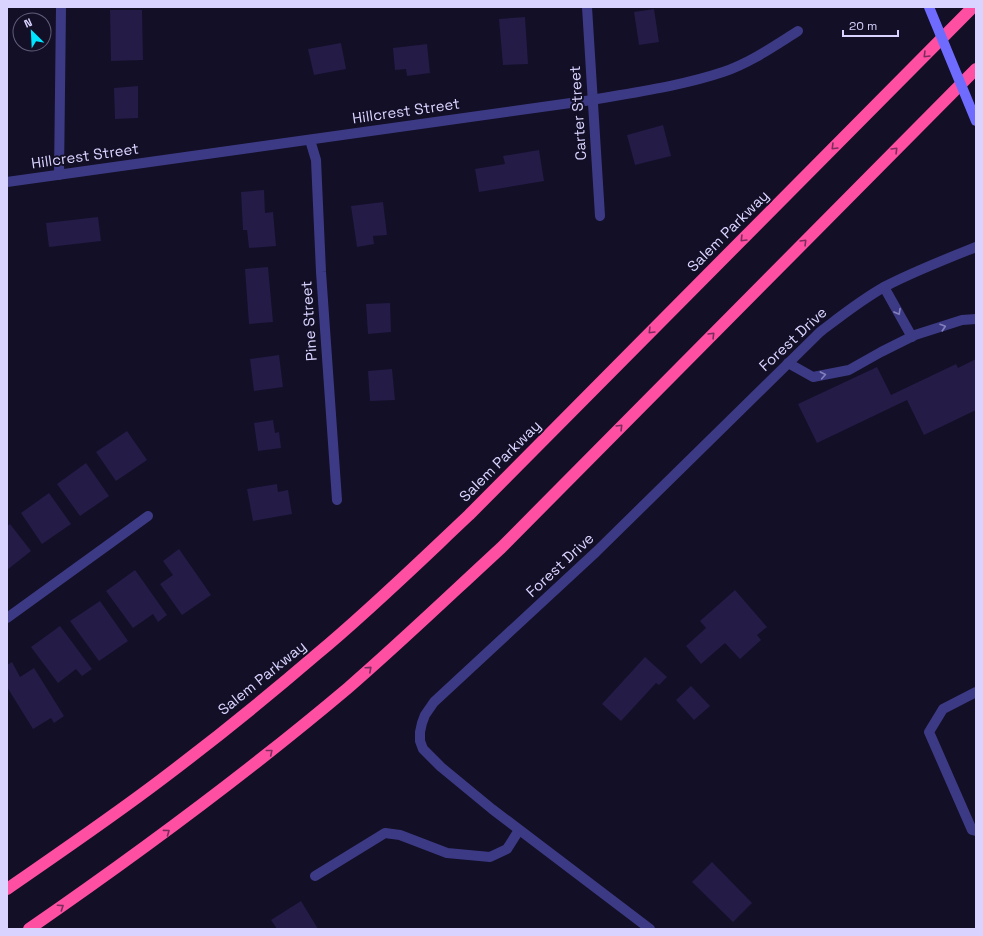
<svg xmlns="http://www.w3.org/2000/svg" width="983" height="936" viewBox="0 0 983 936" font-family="'Space Grotesk',sans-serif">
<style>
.building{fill:#241b47}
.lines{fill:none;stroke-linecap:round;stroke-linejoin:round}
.lane{stroke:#3d3a85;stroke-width:10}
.street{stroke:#3d3a85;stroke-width:10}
.highway{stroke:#ff4fa3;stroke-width:12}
.secondary-bridge{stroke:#6f6bff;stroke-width:10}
.oneway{stroke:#7d2c5e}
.oneway2{stroke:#837fbc}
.labels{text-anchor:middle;stroke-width:4;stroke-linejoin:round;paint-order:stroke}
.street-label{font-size:15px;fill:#d9d4ff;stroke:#130f26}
</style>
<rect width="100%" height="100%" fill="#130f26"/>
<!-- building -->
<g class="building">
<polygon points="654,9 659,42 639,45 634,12"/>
<polygon points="110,10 142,10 143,60 111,61"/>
<polygon points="525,17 528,64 503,65 499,19"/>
<polygon points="341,43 346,69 314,75 308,49"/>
<polygon points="427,44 430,73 407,76 406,69 395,70 393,48"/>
<polygon points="138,86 138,118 115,119 114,88"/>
<polygon points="663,125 671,156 635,165 627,135"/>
<polygon points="539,150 544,181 479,192 475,169 505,164 503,156"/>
<polygon points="264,190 265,213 273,212 276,246 249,248 247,230 243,230 241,192"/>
<polygon points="383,202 387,235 373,236 374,244 357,247 351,206"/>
<polygon points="98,217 101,241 49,247 46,223"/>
<polygon points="268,267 273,322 249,324 245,269"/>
<polygon points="390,303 391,332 368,334 366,304"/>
<polygon points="279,355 283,387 254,391 250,359"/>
<polygon points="976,359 976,410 924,435 907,400 817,443 798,404 877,367 891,395 956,364 958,368"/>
<polygon points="392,369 395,400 370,401 368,371"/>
<polygon points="273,420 275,433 279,432 281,448 258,451 254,423"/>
<polygon points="127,431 147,460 116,481 96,452"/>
<polygon points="86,463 109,496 80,516 57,484"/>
<polygon points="277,484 278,492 288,490 292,514 253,521 247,489"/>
<polygon points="49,493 71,524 42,544 21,513"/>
<polygon points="10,524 31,551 7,570 7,526"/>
<polygon points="179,549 211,595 182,615 160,584 173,575 163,561"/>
<polygon points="135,570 167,615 158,622 153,614 133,628 106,591"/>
<polygon points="735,590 767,627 757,635 761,640 740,659 725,643 701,664 686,646 706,628 700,621"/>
<polygon points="100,601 128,641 99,661 70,621"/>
<polygon points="60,626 92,669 82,676 76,669 58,683 31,647"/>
<polygon points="645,657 667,677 659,685 656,683 621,721 602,704"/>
<polygon points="12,662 20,677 34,668 64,716 54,723 51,718 33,729 7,687 7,665"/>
<polygon points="691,686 710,706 694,720 676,700"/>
<polygon points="712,862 752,903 733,922 692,882"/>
<polygon points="301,901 318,929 277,929 271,920"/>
</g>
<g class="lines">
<!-- lane -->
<g class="lane">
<polyline points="884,287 912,337"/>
<polyline points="788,363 813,377 849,370 881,352 915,335 962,320 976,319"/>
<polyline points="976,692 943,709 929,732 972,830 976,831"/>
<polyline points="315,876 385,833 400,835 447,853 490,857 507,849 519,830"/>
</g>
<!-- street -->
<g class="street">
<polyline points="587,7 600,216"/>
<polyline points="310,140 316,160 321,272 337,500"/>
<polyline points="59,175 61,7"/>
<path d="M 7,182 L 592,100 C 636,92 681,86 723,72 C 750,63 774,46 798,31"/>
<polyline points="7,618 148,516"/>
<path d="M 650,929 L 492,809 L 441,767 L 423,749 L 420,741 L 420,732 L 422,723 L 425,715 L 434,702 L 596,552 L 820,332 C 841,316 862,299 886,286 C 915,271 946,259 976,247"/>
</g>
<!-- highway -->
<g class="highway">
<path d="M 7,889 C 59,853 112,817 162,779 C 215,739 267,697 317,654 C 370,610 419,562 469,515 L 973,7"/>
<path d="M 29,929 C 139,853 246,774 348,688 C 400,643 450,595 501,548 L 976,69"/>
</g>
<!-- secondary-bridge -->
<polyline class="secondary-bridge" points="929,7 976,121"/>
</g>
<!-- one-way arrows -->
<defs><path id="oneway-chevron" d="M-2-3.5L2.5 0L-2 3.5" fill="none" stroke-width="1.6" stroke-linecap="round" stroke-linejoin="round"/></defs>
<g class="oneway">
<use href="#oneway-chevron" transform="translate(926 55) rotate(135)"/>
<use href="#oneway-chevron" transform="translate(834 147) rotate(135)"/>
<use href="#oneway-chevron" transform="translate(895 150) rotate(-45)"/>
<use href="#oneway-chevron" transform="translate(743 239) rotate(135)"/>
<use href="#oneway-chevron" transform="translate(804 242) rotate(-45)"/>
<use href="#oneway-chevron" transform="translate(651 331) rotate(135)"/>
<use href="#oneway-chevron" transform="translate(712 335) rotate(-45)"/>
<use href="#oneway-chevron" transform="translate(620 427) rotate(-45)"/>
<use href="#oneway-chevron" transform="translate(369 669) rotate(-42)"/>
<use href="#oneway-chevron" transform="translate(270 752) rotate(-39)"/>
<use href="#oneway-chevron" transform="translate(167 832) rotate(-36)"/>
<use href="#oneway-chevron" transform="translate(61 907) rotate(-34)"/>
</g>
<g class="oneway2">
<use href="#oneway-chevron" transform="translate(898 312) rotate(61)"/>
<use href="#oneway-chevron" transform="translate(943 327) rotate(-18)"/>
<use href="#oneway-chevron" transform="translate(823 375) rotate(-11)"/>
</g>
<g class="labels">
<!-- street labels -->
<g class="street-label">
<text transform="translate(406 111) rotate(-8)" y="5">Hillcrest Street</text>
<text transform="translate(578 113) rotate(-94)" y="5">Carter Street</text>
<text transform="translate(85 156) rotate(-8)" y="5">Hillcrest Street</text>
<text transform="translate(728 231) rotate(-45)" y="5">Salem Parkway</text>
<text transform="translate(309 321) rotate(-94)" y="5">Pine Street</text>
<text transform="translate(793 339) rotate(-43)" y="5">Forest Drive</text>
<text transform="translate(500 461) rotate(-45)" y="5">Salem Parkway</text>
<text transform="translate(560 565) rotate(-43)" y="5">Forest Drive</text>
<text transform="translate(262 678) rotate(-39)" y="5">Salem Parkway</text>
</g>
</g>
<!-- border -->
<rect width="983" height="936" fill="none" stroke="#d9d4ff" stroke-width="16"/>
<!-- north arrow -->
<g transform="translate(32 32) rotate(336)"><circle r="19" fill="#130f26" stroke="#625e7d"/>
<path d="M0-3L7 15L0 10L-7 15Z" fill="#00e5ff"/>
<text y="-6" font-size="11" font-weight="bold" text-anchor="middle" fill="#d9d4ff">N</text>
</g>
<!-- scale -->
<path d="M843 30v6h55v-6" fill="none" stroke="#d9d4ff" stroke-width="2"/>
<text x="849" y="30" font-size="12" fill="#d9d4ff" stroke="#130f26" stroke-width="3" paint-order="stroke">20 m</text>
</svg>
